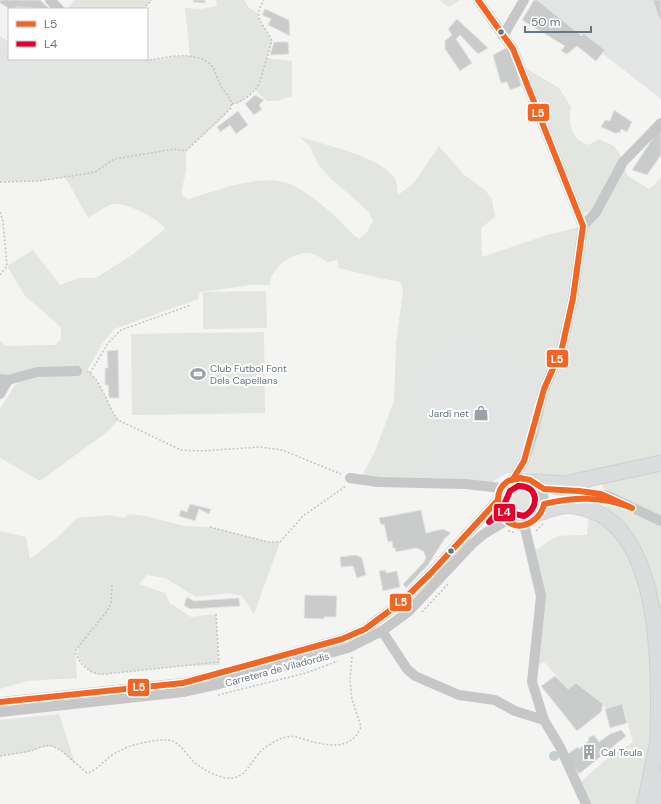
<svg xmlns="http://www.w3.org/2000/svg" width="661" height="804" viewBox="0 0 661 804" font-family="'DM Sans',sans-serif">
<style>
.built{fill:#e3e4e4}
.green{fill:#e3e5e1}
.water{fill:#c6ced1}
.building{fill:#cacbcb;stroke:#e4e4e3}
.lines{fill:none;stroke-linecap:round;stroke-linejoin:round}
.highway-casing{stroke:#cfd0d0;stroke-width:17}
.path{stroke:#c4c4c5;stroke-width:1.5;stroke-dasharray:2 2;stroke-linecap:butt}
.minor{stroke:#c5c7c8;stroke-width:10}
.highway{stroke:#dbdcdd;stroke-width:15}
.bus-1-casing{stroke:#fff;stroke-width:9}
.bus-2-casing{stroke:#fff;stroke-width:9}
.bus-1{stroke:#f26522;stroke-width:6}
.bus-2{stroke:#e4002b;stroke-width:6}
.bus-dot{fill:#68767f;stroke:#fff;stroke-width:1.5}
.labels{text-anchor:middle;stroke-width:4;stroke-linejoin:round;paint-order:stroke}
.poi-label{font-size:10px;fill:#68767f;stroke:#fff;text-anchor:start}
.street-label{font-size:10px;fill:#68767f;stroke:#fff}
.line-badge{stroke:#fff;stroke-width:1.5}
.badge-label{font-size:11px;text-anchor:middle;font-weight:bold;fill:#fff}
</style>
<rect width="100%" height="100%" fill="#f4f4f3"/>
<!-- built -->
<g class="built">
<polygon points="537,0 661,0 661,99 602,53 605,50 584,33 582,36"/>
<polygon points="0,36 9,42 9,59 31,59 33,61 23,75 0,89"/>
<polygon points="454,328 466,330 473,337 549,373 524,461 524,472 507,473 485,486 409,483 401,400"/>
</g>
<!-- green -->
<g class="green">
<polygon points="74,0 152,0 143,9 68,9"/>
<path d="M 216,0 L 244,0 L 249,8 L 258,13 C 258,23 268,32 272,41 L 267,58 L 292,61 L 292,96 L 277,101 L 267,101 L 255,90 L 239,103 L 232,104 C 230,115 195,142 186,151 L 186,171 L 182,189 L 182,195 L 188,199 C 216,191 262,172 290,184 C 304,190 316,200 328,210 C 340,219 347,231 359,239 L 367,232 L 373,221 L 369,212 L 330,178 L 318,164 L 309,145 L 300,137 C 325,145 378,156 394,177 C 397,181 397,189 398,195 L 413,184 L 439,146 L 463,174 L 485,190 L 492,199 L 495,217 L 481,228 L 482,257 L 547,235 L 583,226 L 623,162 L 627,175 L 649,189 L 661,178 L 661,804 L 586,804 L 577,785 L 608,758 L 633,742 L 623,705 L 605,709 L 603,704 L 577,683 L 568,689 L 544,662 L 532,670 L 539,622 L 530,549 L 538,549 C 560,532 560,536 587,535 L 589,510 L 608,517 L 600,469 L 537,480 L 524,472 L 524,461 L 549,373 L 473,337 L 466,330 L 454,328 L 402,400 L 446,427 L 409,483 L 360,480 L 375,451 L 394,401 L 396,343 L 403,291 L 401,282 L 379,278 L 339,268 L 337,260 L 328,262 C 322,258 315,254 308,253 C 292,252 270,269 270,285 L 251,285 L 200,292 L 198,299 L 114,329 L 104,341 L 87,371 C 103,383 106,404 118,420 L 107,432 L 40,481 L 0,458 L 0,409 L 15,385 L 35,373 L 0,379 L 0,341 L 6,346 L 55,345 L 61,339 L 61,327 L 25,296 L 7,266 L 33,250 L 60,285 L 79,278 L 96,278 L 132,255 L 165,229 C 160,219 125,202 113,204 C 105,206 95,214 88,218 L 65,177 L 38,181 L 0,182 L 0,89 L 23,75 L 34,59 L 143,59 C 153,62 176,55 190,56 L 185,8 L 200,9 L 217,6 Z"/>
<polygon points="439,0 460,0 449,7"/>
<path d="M 519,64 L 559,88 L 571,107 C 568,123 571,139 588,145 L 599,139 L 614,146 L 621,156 L 592,209 L 584,214 L 578,211 Z"/>
<polygon points="266,291 267,328 203,329 203,292"/>
<polygon points="264,332 265,413 132,415 131,334"/>
<circle cx="522" cy="503" r="15"/>
<polygon points="129,514 146,516 184,526 210,527 269,542 280,542 254,614 242,596 228,593 196,597 165,578 147,575 139,584 165,593 170,603 191,617 216,614 219,665 182,666 96,675 90,672 77,657 78,647 75,651 77,678 27,681 0,689 0,531 26,537 30,559 54,540 77,518 108,515 125,518"/>
<path d="M 59,714 L 75,764 C 56,746 56,743 31,751 C 22,754 10,754 0,756 L 0,720 Z"/>
</g>
<!-- water -->
<circle class="water" cx="554" cy="756" r="5"/>
<!-- building -->
<g class="building">
<polygon points="0,0 40,0 50,9 17,7 10,9 0,3"/>
<polygon points="193,0 205,0 205,3 193,2"/>
<polygon points="534,0 537,0 582,36 583,33 605,50 596,61 577,46 567,54 561,51 565,46 522,20"/>
<polygon points="653,0 661,0 661,24"/>
<polygon points="265,9 289,20 290,36 268,25 271,19 262,15"/>
<polygon points="457,19 488,48 478,54 460,35 456,39 472,63 460,71 445,49 445,41 452,35 448,29"/>
<polygon points="274,42 288,42 289,54 270,55"/>
<polygon points="506,48 513,55 521,86 510,90 507,82 501,83 493,55"/>
<polygon points="255,95 264,100 259,105 262,109 254,115 245,104"/>
<polygon points="614,110 632,122 627,132 621,129 620,133 617,132 617,134 601,127 605,120 610,121"/>
<polygon points="238,111 248,125 236,134 230,125 220,132 217,127"/>
<polygon points="659,129 661,130 661,155 647,175 632,170"/>
<polygon points="118,350 119,398 109,398 108,385 105,385 105,368 108,368 107,351"/>
<polygon points="190,504 211,509 209,514 199,509 195,521 179,516 181,510 187,512"/>
<polygon points="421,510 426,533 443,529 451,533 445,538 428,565 406,588 403,584 424,562 426,557 423,551 416,548 396,552 395,548 393,548 392,541 388,542 384,524 381,525 379,518"/>
<polygon points="356,555 362,558 366,575 357,578 353,566 341,567 340,557"/>
<polygon points="386,570 386,573 397,571 400,587 383,591 379,571"/>
<polygon points="305,595 337,596 336,617 324,617 324,619 304,618"/>
<polygon points="187,597 194,601 239,598 240,606 190,609 184,605"/>
<polygon points="555,676 568,689 576,683 603,704 601,712 577,731 541,686"/>
<polygon points="622,704 627,723 610,728 605,709"/>
<polygon points="621,730 626,736 579,774 566,755 578,747 579,749 589,740 588,738 594,735 599,742 610,734"/>
</g>
<g class="lines">
<!-- highway casing -->
<g class="highway-casing">
<g id="highway">
<polyline points="535,482 564,484 661,463"/>
<path d="M 542,512 C 566,502 576,504 600,514 C 661,548 660,671 658,739"/>
<polyline points="645,804 660,731"/>
<polyline points="656,804 661,778"/>
</g>
</g>
<!-- path -->
<g class="path">
<polyline points="143,9 152,0"/>
<path d="M 232,104 C 243,102 253,94 259,84 L 272,41 C 265,24 251,19 264,0"/>
<path d="M 0,182 L 38,181 L 78,175 L 95,172 L 114,159 L 175,149 L 186,151 L 231,108 C 233,98 225,94 221,86 C 217,80 216,71 212,66 C 200,53 177,55 161,58 C 154,59 150,61 143,59"/>
<polyline points="0,212 3,221 7,266 0,275"/>
<path d="M 87,371 C 103,382 106,404 118,420 L 181,450 L 200,451 L 260,447 L 282,450 L 341,474"/>
<polyline points="90,373 108,343 121,330 191,305"/>
<polyline points="210,527 268,542 280,542 303,516 346,486"/>
<polyline points="508,531 516,533"/>
<polyline points="536,531 543,524"/>
<path d="M 112,585 L 111,604 L 107,611 L 75,651 C 79,665 91,675 105,674 L 219,662"/>
<polyline points="422,612 448,584"/>
<polyline points="216,614 219,663"/>
<polyline points="218,695 306,673 338,661"/>
<path d="M 0,756 L 31,751 L 40,747 L 50,745 L 62,751 L 87,773 C 98,770 104,760 114,754 C 128,745 150,740 166,740 C 178,739 186,754 194,762 C 202,769 215,776 226,778 C 246,781 250,761 262,750 C 268,745 278,739 286,737 C 294,735 299,738 306,740 C 328,746 351,751 361,727 L 352,699 L 350,680 L 352,656"/>
</g>
<!-- minor -->
<g class="minor">
<polyline points="50,0 59,9"/>
<polyline points="478,0 513,49 583,226 573,298 562,348 544,389 532,437 524,461 513,479"/>
<polyline points="503,36 524,0"/>
<polyline points="583,226 596,212 623,162 661,123"/>
<polyline points="0,379 8,380 37,372 77,371"/>
<polyline points="0,394 8,380"/>
<circle cx="521" cy="501" r="23"/>
<polyline points="350,478 378,482 465,484 502,488"/>
<polyline points="556,490 586,492 608,496 661,521"/>
<polyline points="524,524 541,596 532,682 544,720"/>
<polyline points="382,631 407,669 415,676 459,695 495,700 515,711 544,720 560,747 586,804"/>
<polyline points="0,702 183,683 219,674 342,639 365,629 400,603 430,574 497,501"/>
<polyline points="0,712 183,692 219,684 348,648 382,631 408,612 472,544 484,534 507,520"/>
</g>
<!-- highway -->
<use href="#highway" class="highway"/>
<!-- bus-1 casing -->
<g class="bus-1-casing">
<g id="bus-1">
<polyline points="478,0 513,49 583,226 573,298 562,348 544,389 524,461 513,479"/>
<path d="M 520,478 L 530,480 L 544,489 L 579,491 L 601,494 L 632,508 C 602,496 575,497 544,504 C 541,519 523,532 508,522 C 495,513 494,490 508,481 C 511,480 516,479 520,478 Z"/>
<polyline points="0,702 183,683 342,639 365,629 400,603 430,574 497,501"/>
</g>
</g>
<!-- bus-2 casing -->
<g class="bus-2-casing">
<path id="bus-2" d="M 518,486 C 539,485 540,508 524,516 L 505,512 L 489,522 L 504,505 L 510,491 Z"/>
</g>
<!-- bus-1 -->
<use href="#bus-1" class="bus-1"/>
<!-- bus-2 -->
<use href="#bus-2" class="bus-2"/>
</g>
<!-- icons -->
<defs>
<g id="stadium-bare" transform="scale(1.2)"><path d="M0-5a6.5 5 0 1 0 0 10a6.5 5 0 1 0 0-10ZM-3.5-1.8h7v3.6h-7Z" fill="#99a2a8" stroke="#fff" stroke-width="2.5" paint-order="stroke"/></g>
<g id="shop-bare" transform="scale(1.2)"><path d="M-5-2.5h2.3a2.7 3.5 0 0 1 5.4 0H5L5.5 6h-11ZM-1.5-2.5h3a1.5 2.3 0 0 0-3 0Z" fill="#99a2a8" stroke="#fff" stroke-width="2.5" paint-order="stroke"/></g>
<g id="building-bare" transform="scale(1.2)"><path d="M-4-6H4V6H1V3H-1V6H-4ZM-2.5-4.3h1.7v1.8h-1.7ZM.8-4.3h1.7v1.8H.8ZM-2.5-1h1.7V.8h-1.7ZM.8-1h1.7V.8H.8Z" fill="#99a2a8" stroke="#fff" stroke-width="2.5" paint-order="stroke"/></g>
</defs>
<g fill-rule="evenodd">
<use href="#stadium-bare" x="198" y="374"/>
<use href="#shop-bare" x="481" y="413"/>
<use href="#building-bare" x="589" y="752"/>
</g>
<!-- markers -->
<g class="bus-dot">
<circle cx="501" cy="32" r="3.5"/>
<circle cx="451" cy="551" r="3.5"/>
</g>
<g class="labels">
<!-- poi labels -->
<g class="poi-label">
<text x="210" y="372">Club Futbol Font<tspan x="210" dy="12">Dels Capellans</tspan></text>
<text x="469" y="417" text-anchor="end">Jardí net</text>
<text x="601" y="756">Cal Teula</text>
</g>
<!-- street labels -->
<g class="street-label">
<text transform="translate(277 669) rotate(-15)" y="4">Carretera de Viladordis</text>
</g>
</g>
<g class="line-badge">
<rect x="527" y="103" width="23" height="19" rx="4" fill="#f26522"/>
<rect x="546" y="349" width="23" height="19" rx="4" fill="#f26522"/>
<rect x="493" y="503" width="23" height="19" rx="4" fill="#e4002b"/>
<rect x="389" y="593" width="23" height="19" rx="4" fill="#f26522"/>
<rect x="127" y="678" width="23" height="19" rx="4" fill="#f26522"/>
</g>
<g class="badge-label">
<text x="538" y="117">L5</text>
<text x="557" y="363">L5</text>
<text x="504" y="516">L4</text>
<text x="401" y="606">L5</text>
<text x="139" y="691">L5</text>
</g>
<!-- legend -->
<rect x="8" y="8" width="140" height="52" fill="#ffffff" stroke="#c3c8cc"/>
<rect x="16" y="21" width="20" height="6" fill="#f26522" stroke="#c3c8cc"/>
<text x="44" y="28" font-size="12" fill="#68767f">L5</text>
<rect x="16" y="41" width="20" height="6" fill="#e4002b" stroke="#c3c8cc"/>
<text x="44" y="48" font-size="12" fill="#68767f">L4</text>
<!-- scale -->
<path d="M525 26v6h66v-6" fill="none" stroke="#68767f" stroke-width="2"/>
<text x="531" y="26" font-size="12" fill="#68767f" stroke="#ffffff" stroke-width="3" paint-order="stroke">50 m</text>
</svg>
